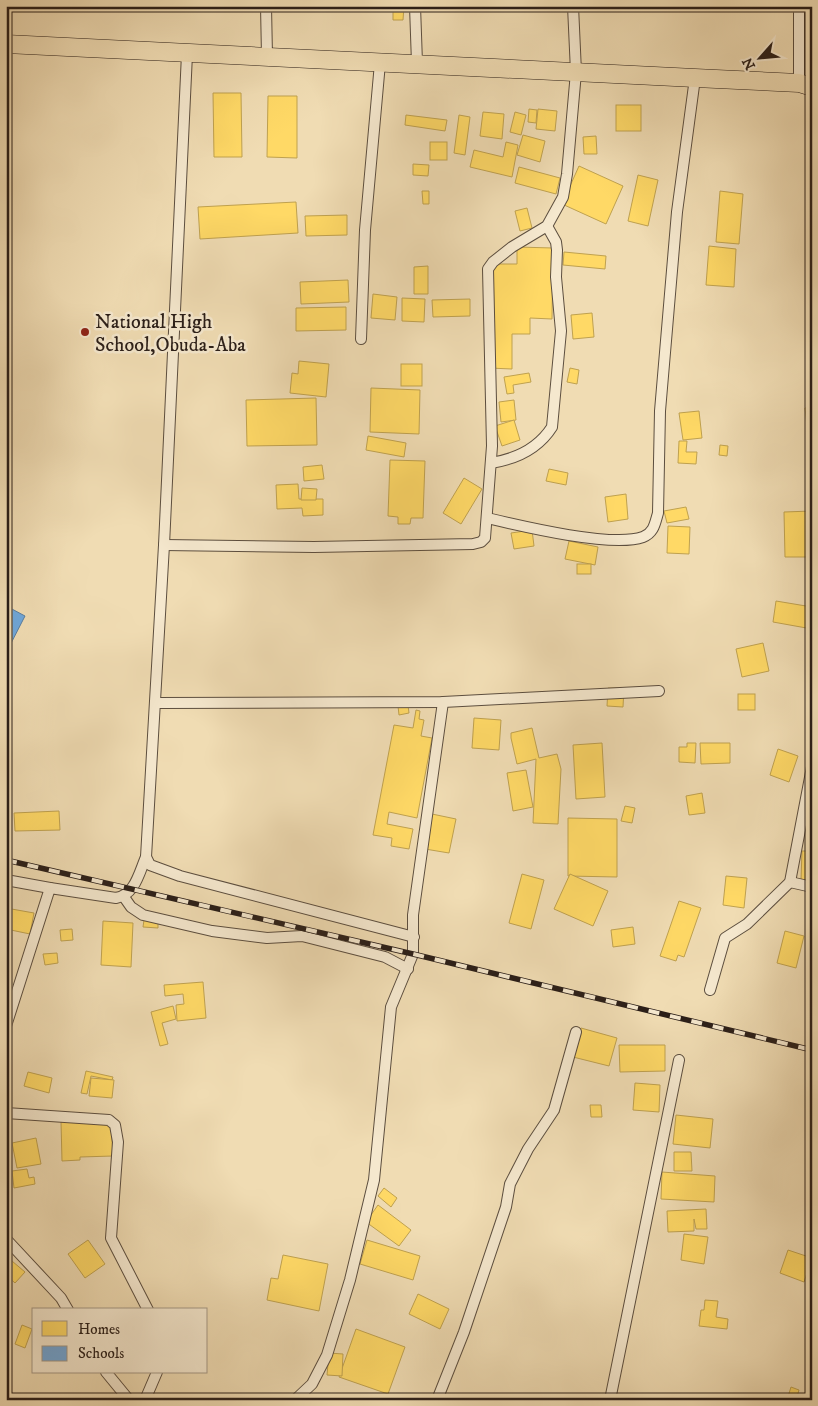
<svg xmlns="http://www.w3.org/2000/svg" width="818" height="1406" viewBox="0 0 818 1406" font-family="'IM FELL DW Pica',serif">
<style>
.homes{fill:#ffd966;stroke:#bfa14f}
.schools{fill:#6fa8dc;stroke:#5a7fa1}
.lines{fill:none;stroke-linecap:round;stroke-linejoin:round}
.minor-casing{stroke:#5c4e3f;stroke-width:12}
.trunk-casing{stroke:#2a1e18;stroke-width:19}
.minor{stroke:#f5e8ce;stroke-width:10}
.trunk{stroke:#f0dcb3;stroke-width:18}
.rail-casing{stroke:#2a1e18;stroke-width:5.5}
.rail{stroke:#f5e8ce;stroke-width:4;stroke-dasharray:11;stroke-linecap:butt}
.poi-dot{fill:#8f2418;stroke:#f5e8ce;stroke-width:2}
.labels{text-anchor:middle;stroke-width:5;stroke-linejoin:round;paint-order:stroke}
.poi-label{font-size:20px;fill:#2a1e18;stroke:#f5e8ce;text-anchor:start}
</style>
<rect width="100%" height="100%" fill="#f0dcb3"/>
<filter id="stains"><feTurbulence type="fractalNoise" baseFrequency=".004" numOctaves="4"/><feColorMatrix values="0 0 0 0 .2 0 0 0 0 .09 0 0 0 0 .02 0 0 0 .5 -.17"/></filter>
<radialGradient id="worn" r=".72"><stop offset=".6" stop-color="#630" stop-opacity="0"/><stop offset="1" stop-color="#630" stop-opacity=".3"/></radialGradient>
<!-- homes -->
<g class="homes">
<polygon points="393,6 404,6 403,20 393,20"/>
<polygon points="213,93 241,93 242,157 214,157"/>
<polygon points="268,96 297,96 297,158 267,157"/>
<rect x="616" y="105" width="25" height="26"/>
<polygon points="529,109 537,110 536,123 528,122"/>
<polygon points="538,109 557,111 555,131 536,129"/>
<polygon points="483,112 504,114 502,139 480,136"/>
<polygon points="515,112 526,115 521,135 510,132"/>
<polygon points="406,115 447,120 445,131 405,125"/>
<polygon points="459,115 470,117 465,155 454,153"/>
<polygon points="523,135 545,141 540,162 517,155"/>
<polygon points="596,136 597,154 584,154 583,137"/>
<rect x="430" y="142" width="17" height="18"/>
<polygon points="506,142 518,145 512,177 470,167 474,150 503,157"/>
<polygon points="413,164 429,165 428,176 413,175"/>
<polygon points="579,166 623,186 606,224 562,204"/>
<polygon points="519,167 560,178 556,194 515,183"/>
<polygon points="638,175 658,180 648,226 628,221"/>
<polygon points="422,191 429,191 429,204 423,204"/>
<polygon points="720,191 743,194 739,244 716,242"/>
<polygon points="296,202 298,233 200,239 198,207"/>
<polygon points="527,208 532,228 520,231 515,211"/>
<polygon points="347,215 347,235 306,236 305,216"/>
<polygon points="709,246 736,249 734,287 706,285"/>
<polygon points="517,247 553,248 552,319 530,318 530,334 512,334 512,369 489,368 490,264 517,264"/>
<polygon points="564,252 606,256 605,269 563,265"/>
<polygon points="428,266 428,294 414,294 414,267"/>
<polygon points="348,280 349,302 301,304 300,282"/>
<polygon points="373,294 397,297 395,320 371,318"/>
<polygon points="402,298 425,299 424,322 402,321"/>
<polygon points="470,299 470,316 433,317 432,300"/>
<polygon points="346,307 346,330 296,331 296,308"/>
<polygon points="592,313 594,337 573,339 571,315"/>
<polygon points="299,361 329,364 326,397 290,393 292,373 298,374"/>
<rect x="401" y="364" width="21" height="22"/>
<polygon points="570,368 579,370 577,384 567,382"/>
<polygon points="529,373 531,382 513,385 514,393 507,394 504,377"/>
<polygon points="371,388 420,390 419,434 370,432"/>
<polygon points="316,398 317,445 247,446 246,400"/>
<polygon points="514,400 516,420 501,422 499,402"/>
<polygon points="812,407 812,426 807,427 805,408"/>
<polygon points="699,411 702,438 683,440 679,413"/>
<polygon points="514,420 520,440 502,446 495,426"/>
<polygon points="368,436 406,443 404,457 366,450"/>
<polygon points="679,441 687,441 686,452 697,452 696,464 678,463"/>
<polygon points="720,445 728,446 727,456 719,455"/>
<polygon points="390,460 425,461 423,518 411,518 410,524 398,524 398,517 388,516"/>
<polygon points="322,465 324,479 304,481 303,467"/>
<polygon points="549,469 568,473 566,485 546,481"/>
<polygon points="810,470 812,470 812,496 807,496"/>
<polygon points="464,478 482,489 461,524 443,513"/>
<polygon points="298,484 299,499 323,499 323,515 303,516 302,508 277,509 276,485"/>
<polygon points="302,488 317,489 316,500 301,500"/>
<polygon points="626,494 628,519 608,522 605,497"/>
<polygon points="686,507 689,519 667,523 664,511"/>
<polygon points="812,511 812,557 785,557 784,512"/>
<polygon points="668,526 690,527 689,554 667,553"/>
<polygon points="532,530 534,546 514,549 511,533"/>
<polygon points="569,541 598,547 595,565 565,559"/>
<rect x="577" y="564" width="14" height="10"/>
<polygon points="776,601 812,607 812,629 773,622"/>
<polygon points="763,643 769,671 742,677 736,649"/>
<polygon points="608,688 624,688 623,707 607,706"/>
<rect x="738" y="694" width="17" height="16"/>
<polygon points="408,705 409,713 399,715 398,706"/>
<polygon points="416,710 420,711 419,719 424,720 421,736 432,738 417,818 389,812 387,824 413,829 409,849 391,846 392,838 373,835 394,725 413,728"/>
<polygon points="474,718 501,720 499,750 472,748"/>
<polygon points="532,728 539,758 557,754 561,769 558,824 533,823 536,759 517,764 511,738 511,733"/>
<polygon points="602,743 605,797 576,799 573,745"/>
<polygon points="687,743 696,743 695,763 679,762 679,747 687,747"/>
<polygon points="700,743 730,743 730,763 701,764"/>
<polygon points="778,749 798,756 789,782 770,775"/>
<polygon points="526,770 533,807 513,811 507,773"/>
<polygon points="702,793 705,813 689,815 686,796"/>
<polygon points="625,806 635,808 632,823 621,821"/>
<polygon points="59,811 60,830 15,831 14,813"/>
<polygon points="432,814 456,819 449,853 425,849"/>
<polygon points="568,818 617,819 617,877 568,876"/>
<polygon points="802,851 812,851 812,881 801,880"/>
<polygon points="522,874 544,880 531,929 509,923"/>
<polygon points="570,874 608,891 593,926 554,909"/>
<polygon points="726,876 747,878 744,908 723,905"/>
<polygon points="679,901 701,908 684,957 678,955 676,961 660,956"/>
<polygon points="6,908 34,913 30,934 6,929"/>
<polygon points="144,920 158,921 158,928 143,927"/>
<polygon points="103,921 133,923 131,967 101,965"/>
<polygon points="633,927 635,944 613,947 611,930"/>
<polygon points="72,929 73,940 61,941 60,930"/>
<polygon points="785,931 804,936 796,968 777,963"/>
<polygon points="57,953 58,963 45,965 43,954"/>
<polygon points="203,982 206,1018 177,1021 176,1005 184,1004 183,994 165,996 164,985"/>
<polygon points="173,1006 176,1019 162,1023 168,1044 160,1046 151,1012"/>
<polygon points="581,1028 617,1038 609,1066 573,1057"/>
<polygon points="619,1045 665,1045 665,1071 620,1072"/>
<polygon points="86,1071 113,1077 112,1080 91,1076 87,1094 81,1093"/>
<polygon points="28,1072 52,1078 49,1093 24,1086"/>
<polygon points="91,1078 114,1080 112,1098 89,1096"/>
<polygon points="635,1083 660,1085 659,1112 633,1110"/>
<polygon points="590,1105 601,1105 602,1117 591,1117"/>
<polygon points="676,1115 713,1119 710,1148 673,1144"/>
<polygon points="111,1120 113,1156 80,1157 80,1160 62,1161 61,1122"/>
<polygon points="36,1138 41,1164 17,1168 12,1143"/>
<polygon points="674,1152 691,1152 692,1171 674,1171"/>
<polygon points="27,1169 29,1178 34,1177 35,1184 14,1188 12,1171"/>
<polygon points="662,1172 715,1176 714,1202 661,1199"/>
<polygon points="384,1188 397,1198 391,1207 378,1196"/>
<polygon points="378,1205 411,1230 399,1246 366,1222"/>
<polygon points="706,1209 707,1229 696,1229 694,1219 694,1231 668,1232 667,1211"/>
<polygon points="684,1234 708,1237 704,1264 681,1260"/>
<polygon points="88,1240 105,1264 85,1278 68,1254"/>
<polygon points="367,1240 420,1256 413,1280 360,1264"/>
<polygon points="788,1250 812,1258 804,1282 780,1273"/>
<polygon points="283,1255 328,1264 319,1311 267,1300 271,1278 278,1279"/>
<polygon points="6,1256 25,1272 15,1283 6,1275"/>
<polygon points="418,1294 449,1309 440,1329 409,1314"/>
<polygon points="705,1300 718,1301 716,1317 728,1319 727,1329 699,1326 701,1310 704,1310"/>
<polygon points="22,1325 32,1329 25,1348 15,1344"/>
<polygon points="356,1329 405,1347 388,1394 339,1377"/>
<polygon points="329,1353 343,1354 342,1376 327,1375"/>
<polygon points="791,1387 799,1390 796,1400 787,1400"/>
</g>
<!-- schools -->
<polygon class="schools" points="10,608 25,616 6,653 6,614"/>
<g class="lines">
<!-- minor casing -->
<g class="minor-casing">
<g id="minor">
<polyline points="266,6 267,56"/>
<polyline points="415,6 417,63"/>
<polyline points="799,6 799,83"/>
<polyline points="361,339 365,230 380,63"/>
<path d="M 491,463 C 516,459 538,449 552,427 L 561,331 L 556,277 L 557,250 L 556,242 L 547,226"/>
<path d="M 487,518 C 521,526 612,548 643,537 C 654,533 655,523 658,513 L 660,411 L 677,212 L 695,78"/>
<polyline points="164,545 314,547 473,544 481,542 485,538 492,446 488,269 493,262 512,247 547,226 563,197 567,174 576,72 573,6"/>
<polyline points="156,703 443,702 659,691"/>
<polyline points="146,857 150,865 180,876 414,937"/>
<polyline points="6,880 50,888"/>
<polyline points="790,882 812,887"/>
<polyline points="124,897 131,907 143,915 212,931 267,938 302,936 385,957 408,969"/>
<polyline points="710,990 725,938 747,924 790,882 812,767"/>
<path d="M 6,1026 L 50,888 L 116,898 C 135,895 139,873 146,857 L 164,545 L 187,54"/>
<polyline points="6,1113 109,1120 115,1125 118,1142 111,1238 148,1310"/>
<polyline points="6,1239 61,1298 68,1310"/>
<polyline points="106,1372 129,1400"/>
<polyline points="145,1400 157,1372"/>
<polyline points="295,1400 312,1384 327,1355 350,1280 374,1180 391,1007 413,954 413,915 443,702"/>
<polyline points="437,1400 464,1332 506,1207 510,1184 528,1149 554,1110 576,1032"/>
<polyline points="610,1400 679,1060"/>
</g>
</g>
<!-- trunk casing -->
<g class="trunk-casing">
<polyline id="trunk" points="6,44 695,78 799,83 812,87"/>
</g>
<!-- minor -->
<use href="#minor" class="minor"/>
<!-- trunk -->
<use href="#trunk" class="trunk"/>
<!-- rail casing -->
<g class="rail-casing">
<polyline id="rail" points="6,860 413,954 812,1050"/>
</g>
<!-- rail -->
<use href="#rail" class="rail"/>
</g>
<!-- markers -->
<circle class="poi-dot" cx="85" cy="332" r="5"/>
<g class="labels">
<!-- poi labels -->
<g class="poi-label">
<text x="95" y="328">National High<tspan x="95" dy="23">School,Obuda-Aba</tspan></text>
</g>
</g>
<!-- margin -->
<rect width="818" height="1406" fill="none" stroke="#f0dcb3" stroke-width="25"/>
<rect x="8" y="8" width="803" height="1391" fill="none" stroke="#2a1e18" stroke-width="2.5"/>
<rect x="12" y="12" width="793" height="1381" fill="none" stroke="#2a1e18"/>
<!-- legend -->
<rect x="32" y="1308" width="175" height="65" fill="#f5e8ce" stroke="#a49785"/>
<rect x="42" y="1321" width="25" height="15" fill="#ffd966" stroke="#a49785"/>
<text x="78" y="1334" font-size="15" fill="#2a1e18">Homes</text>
<rect x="42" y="1346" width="25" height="15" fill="#6fa8dc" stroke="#a49785"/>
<text x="78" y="1358" font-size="15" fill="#2a1e18">Schools</text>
<!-- north arrow -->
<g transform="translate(760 58) rotate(243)" stroke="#f5e8ce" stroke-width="4" paint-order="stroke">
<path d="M0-4L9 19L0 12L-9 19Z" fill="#2a1e18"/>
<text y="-8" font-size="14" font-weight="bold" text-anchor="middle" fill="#2a1e18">N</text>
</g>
<rect width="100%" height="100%" filter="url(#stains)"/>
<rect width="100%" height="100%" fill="url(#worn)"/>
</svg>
